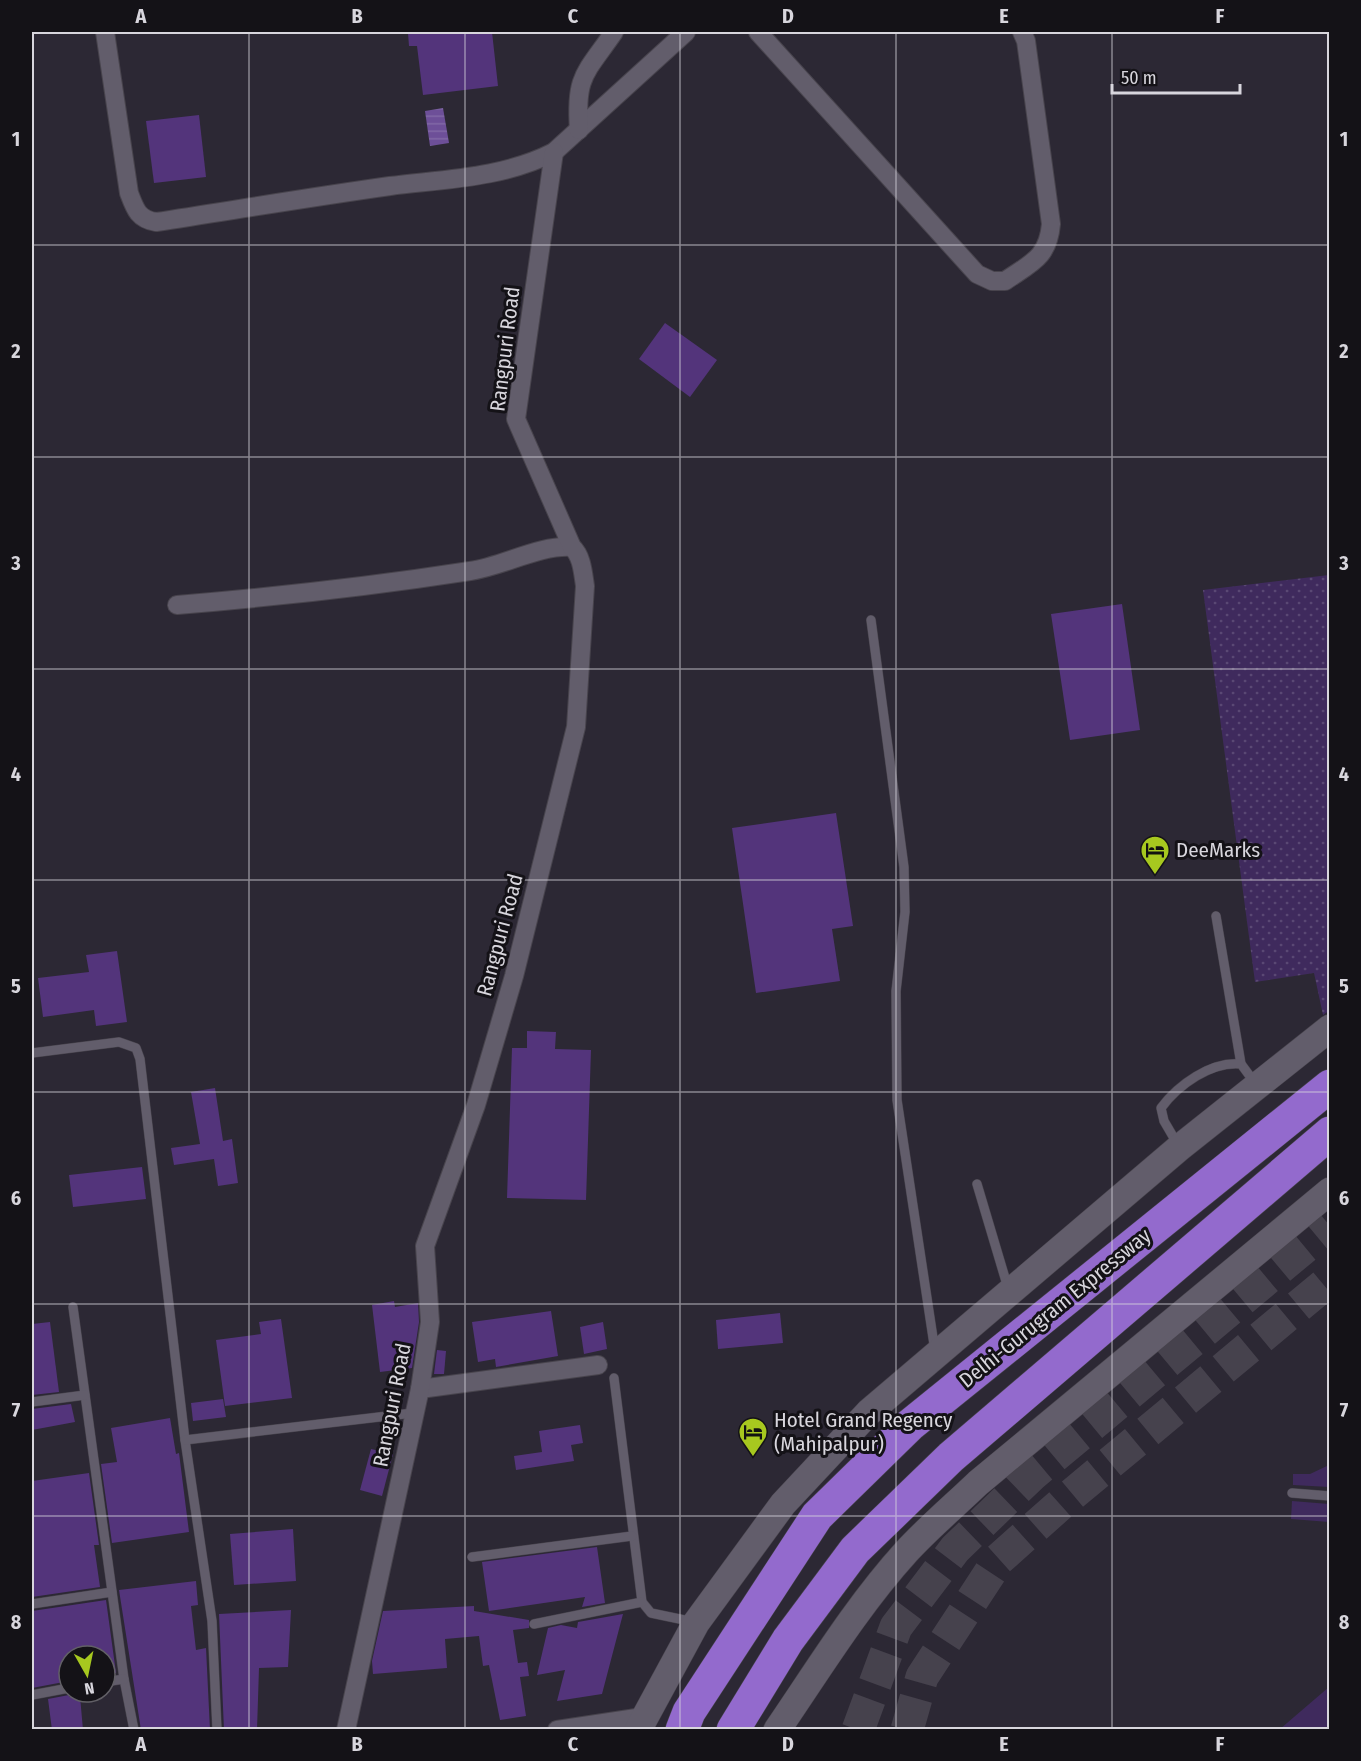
<svg xmlns="http://www.w3.org/2000/svg" width="1361" height="1761" viewBox="0 0 1361 1761" font-family="'Fira Sans Condensed',sans-serif">
<style>
.green{fill:#3f2a5d}
.park{fill:url(#park-dots)}
.water{fill:url(#water-rules)}
.building{fill:#53347b}
.lines{fill:none;stroke-linecap:round;stroke-linejoin:round}
.highway-tunnel{stroke:#46424d;stroke-width:33;stroke-dasharray:33 16;stroke-linecap:butt}
.lane-casing{stroke:#48444d;stroke-width:10}
.street-casing{stroke:#48444d;stroke-width:20}
.secondary-casing{stroke:#48444d;stroke-width:28}
.highway-casing{stroke:#48444d;stroke-width:34}
.lane{stroke:#625d6b;stroke-width:9}
.street{stroke:#625d6b;stroke-width:18}
.secondary{stroke:#625d6b;stroke-width:27}
.highway{stroke:#936acd;stroke-width:33}
.grid{fill:none;stroke:#d8d6dd;stroke-width:1.5;stroke-opacity:0.55}
.labels{text-anchor:middle;stroke-width:6;stroke-linejoin:round;paint-order:stroke}
.street-label{font-size:21px;fill:#d8d6dd;stroke:#141217}
.poi-label{font-size:21px;fill:#d8d6dd;stroke:#141217;text-anchor:start}
.neatline{fill:none;stroke:#d8d6dd;stroke-width:2}
.grid-label{font-size:20px;text-anchor:middle;font-weight:bold;fill:#d8d6dd}
</style>
<defs>
<pattern id="park-dots" width="8" height="8" patternUnits="userSpaceOnUse" patternTransform="scale(1.5)"><rect width="8" height="8" fill="#3f2a5d"/><path d="M2 2h.1M6 6h.1" fill="none" stroke="#5a4874" stroke-width="1.8" stroke-linecap="round"/></pattern>
<pattern id="water-rules" width="6" height="5" patternUnits="userSpaceOnUse" patternTransform="scale(1.5)"><rect width="6" height="5" fill="#6d4f98"/><path d="M0 2.5h6" fill="none" stroke="#8168a6"/></pattern>
</defs>
<rect width="100%" height="100%" fill="#2c2834"/>
<!-- green -->
<g class="green">
<polygon points="1329,1465 1329,1487 1293,1485 1293,1474 1310,1474"/>
<polygon points="1292,1501 1329,1504 1329,1522 1291,1519"/>
<polygon points="1329,1687 1329,1729 1279,1729 1280,1729"/>
</g>
<!-- park -->
<polygon class="park" points="1329,575 1330,1010 1323,1015 1314,973 1255,982 1203,590"/>
<!-- water -->
<polygon class="water" points="443,108 449,143 430,146 425,111"/>
<!-- building -->
<g class="building">
<polygon points="418,32 492,32 498,86 423,95 417,46 409,46 408,33"/>
<polygon points="199,115 206,177 154,183 146,121"/>
<polygon points="665,323 717,360 690,397 639,359"/>
<polygon points="1122,604 1140,730 1070,740 1051,614"/>
<polygon points="836,813 853,926 832,929 840,981 756,993 732,828"/>
<polygon points="117,951 127,1022 96,1026 94,1010 43,1017 38,978 89,972 86,955"/>
<polygon points="527,1031 556,1032 555,1049 591,1050 586,1200 507,1198 512,1048 527,1048"/>
<polygon points="215,1088 223,1141 232,1139 238,1183 218,1186 214,1159 174,1165 171,1148 200,1144 191,1092"/>
<polygon points="142,1167 146,1199 73,1207 69,1175"/>
<polygon points="394,1301 395,1307 418,1303 419,1322 412,1368 380,1372 372,1305"/>
<polygon points="551,1311 558,1356 496,1367 495,1359 478,1362 472,1322"/>
<polygon points="780,1313 783,1343 718,1349 716,1320"/>
<polygon points="281,1319 292,1398 225,1406 216,1340 261,1334 259,1322"/>
<polygon points="50,1322 59,1392 32,1395 32,1324"/>
<polygon points="603,1322 607,1349 584,1354 580,1327"/>
<polygon points="437,1350 446,1351 444,1374 434,1374"/>
<polygon points="223,1399 226,1417 193,1421 191,1403"/>
<polygon points="71,1404 75,1422 32,1430 32,1409"/>
<polygon points="170,1418 176,1454 179,1453 189,1532 112,1543 101,1464 117,1462 111,1428"/>
<polygon points="580,1425 583,1443 571,1445 574,1461 516,1470 514,1456 542,1452 539,1431"/>
<polygon points="371,1449 393,1454 382,1496 360,1490"/>
<polygon points="89,1473 99,1545 94,1545 100,1587 32,1597 32,1481"/>
<polygon points="293,1529 296,1581 234,1585 230,1534"/>
<polygon points="597,1547 605,1603 582,1607 585,1597 489,1611 482,1562"/>
<polygon points="196,1581 198,1605 191,1606 196,1650 206,1648 210,1730 141,1730 119,1590"/>
<polygon points="106,1600 116,1673 105,1675 105,1656 69,1656 69,1681 32,1688 32,1611"/>
<polygon points="474,1606 474,1611 529,1620 529,1628 513,1630 518,1663 527,1662 529,1676 520,1677 526,1716 500,1720 489,1665 483,1666 479,1636 445,1639 447,1668 373,1674 372,1661 383,1611"/>
<polygon points="291,1610 288,1667 259,1668 257,1730 224,1730 219,1614"/>
<polygon points="623,1614 602,1694 557,1701 565,1670 537,1675 548,1628 561,1625 577,1628 578,1622"/>
<polygon points="69,1695 69,1697 80,1696 83,1730 52,1730 48,1699"/>
</g>
<g class="lines">
<!-- highway-tunnel -->
<g class="highway-tunnel">
<polyline points="858,1730 896,1627 955,1549 1032,1475 1330,1226"/>
<polyline points="907,1730 922,1677 999,1559 1063,1502 1330,1280"/>
</g>
<!-- lane casing -->
<g class="lane-casing">
<g id="lane">
<polyline points="871,620 904,867 905,912 896,991 897,1100 935,1351"/>
<polyline points="1216,916 1241,1064"/>
<polyline points="32,1053 119,1042 136,1048 140,1059 185,1440 212,1621 217,1730"/>
<path d="M 1178,1145 L 1164,1121 L 1161,1108 C 1178,1085 1211,1061 1241,1064 L 1255,1083"/>
<polyline points="977,1184 1008,1288"/>
<polyline points="73,1307 124,1679 134,1730"/>
<polyline points="614,1378 642,1602 651,1613 694,1622"/>
<polyline points="32,1402 85,1395"/>
<polyline points="185,1440 413,1413"/>
<polyline points="1292,1493 1330,1496"/>
<polyline points="472,1557 632,1536"/>
<polyline points="32,1604 112,1592"/>
<polyline points="534,1624 642,1602"/>
<polyline points="105,1682 124,1679"/>
<polyline points="32,1695 69,1688"/>
</g>
</g>
<!-- street casing -->
<g class="street-casing">
<g id="street">
<path d="M 105,32 L 129,193 C 135,209 138,219 156,222 C 234,210 312,197 390,186 C 446,179 503,178 554,152 L 686,32"/>
<path d="M 758,32 L 977,274 L 992,281 L 1005,281 C 1031,263 1048,258 1051,224 L 1026,41 L 1022,32"/>
<path d="M 579,130 C 575,76 585,74 614,32"/>
<path d="M 177,605 C 275,597 373,586 470,571 C 504,566 538,545 572,547"/>
<polyline points="420,1389 598,1365"/>
<path d="M 346,1730 L 420,1389 L 430,1322 L 425,1246 L 476,1105 L 514,976 L 576,727 L 585,586 C 583,573 582,556 572,547 L 516,419 L 554,152"/>
<polyline points="557,1730 643,1717"/>
</g>
</g>
<!-- secondary casing -->
<g class="secondary-casing">
<g id="secondary">
<polyline points="638,1730 696,1623 783,1504 869,1412 1179,1148 1330,1028"/>
<path d="M 777,1730 C 818,1670 857,1606 906,1552 C 928,1528 954,1506 978,1483 L 1330,1191"/>
</g>
</g>
<!-- highway casing -->
<g class="highway-casing">
<g id="highway">
<polyline points="682,1730 689,1712 817,1516 910,1425 1330,1086"/>
<polyline points="733,1730 788,1640 855,1550 951,1457 1330,1133"/>
</g>
</g>
<!-- lane -->
<use href="#lane" class="lane"/>
<!-- street -->
<use href="#street" class="street"/>
<!-- secondary -->
<use href="#secondary" class="secondary"/>
<!-- highway -->
<use href="#highway" class="highway"/>
</g>
<!-- grid -->
<path class="grid" d="M 249,32 L 249,1730M 465,32 L 465,1730M 680,32 L 680,1730M 896,32 L 896,1730M 1112,32 L 1112,1730M 32,245 L 1330,245M 32,457 L 1330,457M 32,669 L 1330,669M 32,880 L 1330,880M 32,1092 L 1330,1092M 32,1304 L 1330,1304M 32,1516 L 1330,1516"/>
<!-- icons -->
<defs>
<g id="hotel-pin" transform="scale(1.5)"><path d="M0 17L-7.5 6A9.5 9.5 0 1 1 7.5 6Z" fill="#a7c81f" stroke="#141217"/><path d="M-6-4.5h1.5V1H6V5H4.5V3h-9V5H-6ZM-4 0a1.8 1.8 0 1 1 3.6 0ZM.5 0V-2.5h3Q6-2.5 6 0Z" fill="#111"/></g>
</defs>
<g fill-rule="evenodd">
<use href="#hotel-pin" x="1155" y="850"/>
<use href="#hotel-pin" x="753" y="1432"/>
</g>
<g class="labels">
<!-- street labels -->
<g class="street-label">
<text transform="translate(505 349) rotate(-83)" y="7">Rangpuri Road</text>
<text transform="translate(500 935) rotate(-75)" y="7">Rangpuri Road</text>
<text transform="translate(1055 1308) rotate(-39)" y="7">Delhi-Gurugram Expressway</text>
<text transform="translate(392 1405) rotate(-79)" y="7">Rangpuri Road</text>
</g>
<!-- poi labels -->
<g class="poi-label">
<text x="1176" y="857">DeeMarks</text>
<text x="774" y="1427">Hotel Grand Regency<tspan x="774" dy="24">(Mahipalpur)</tspan></text>
</g>
</g>
<!-- border -->
<rect width="1361" height="1761" fill="none" stroke="#141217" stroke-width="66"/>
<!-- north arrow -->
<g transform="translate(87 1674) rotate(171)"><circle r="28" fill="#141217" stroke="#626066" stroke-width="1.5"/>
<path d="M0-4.5L10 22L0 15L-10 22Z" fill="#a7c81f"/>
<text y="-9" font-size="16" font-weight="bold" text-anchor="middle" fill="#d8d6dd">N</text>
</g>
<!-- scale -->
<path d="M1112 84v9h128v-9" fill="none" stroke="#d8d6dd" stroke-width="3"/>
<text x="1121" y="84" font-size="18" fill="#d8d6dd" stroke="#141217" stroke-width="4.5" paint-order="stroke">50 m</text>
<rect x="33" y="33" width="1295" height="1695" class="neatline"/>
<g class="grid-label">
<text x="141" y="23">A</text>
<text x="357" y="23">B</text>
<text x="573" y="23">C</text>
<text x="788" y="23">D</text>
<text x="1004" y="23">E</text>
<text x="1220" y="23">F</text>
<text x="16" y="146">1</text>
<text x="1344" y="146">1</text>
<text x="16" y="358">2</text>
<text x="1344" y="358">2</text>
<text x="16" y="570">3</text>
<text x="1344" y="570">3</text>
<text x="16" y="781">4</text>
<text x="1344" y="781">4</text>
<text x="16" y="993">5</text>
<text x="1344" y="993">5</text>
<text x="16" y="1205">6</text>
<text x="1344" y="1205">6</text>
<text x="16" y="1417">7</text>
<text x="1344" y="1417">7</text>
<text x="16" y="1629">8</text>
<text x="1344" y="1629">8</text>
<text x="141" y="1751">A</text>
<text x="357" y="1751">B</text>
<text x="573" y="1751">C</text>
<text x="788" y="1751">D</text>
<text x="1004" y="1751">E</text>
<text x="1220" y="1751">F</text>
</g>
</svg>
